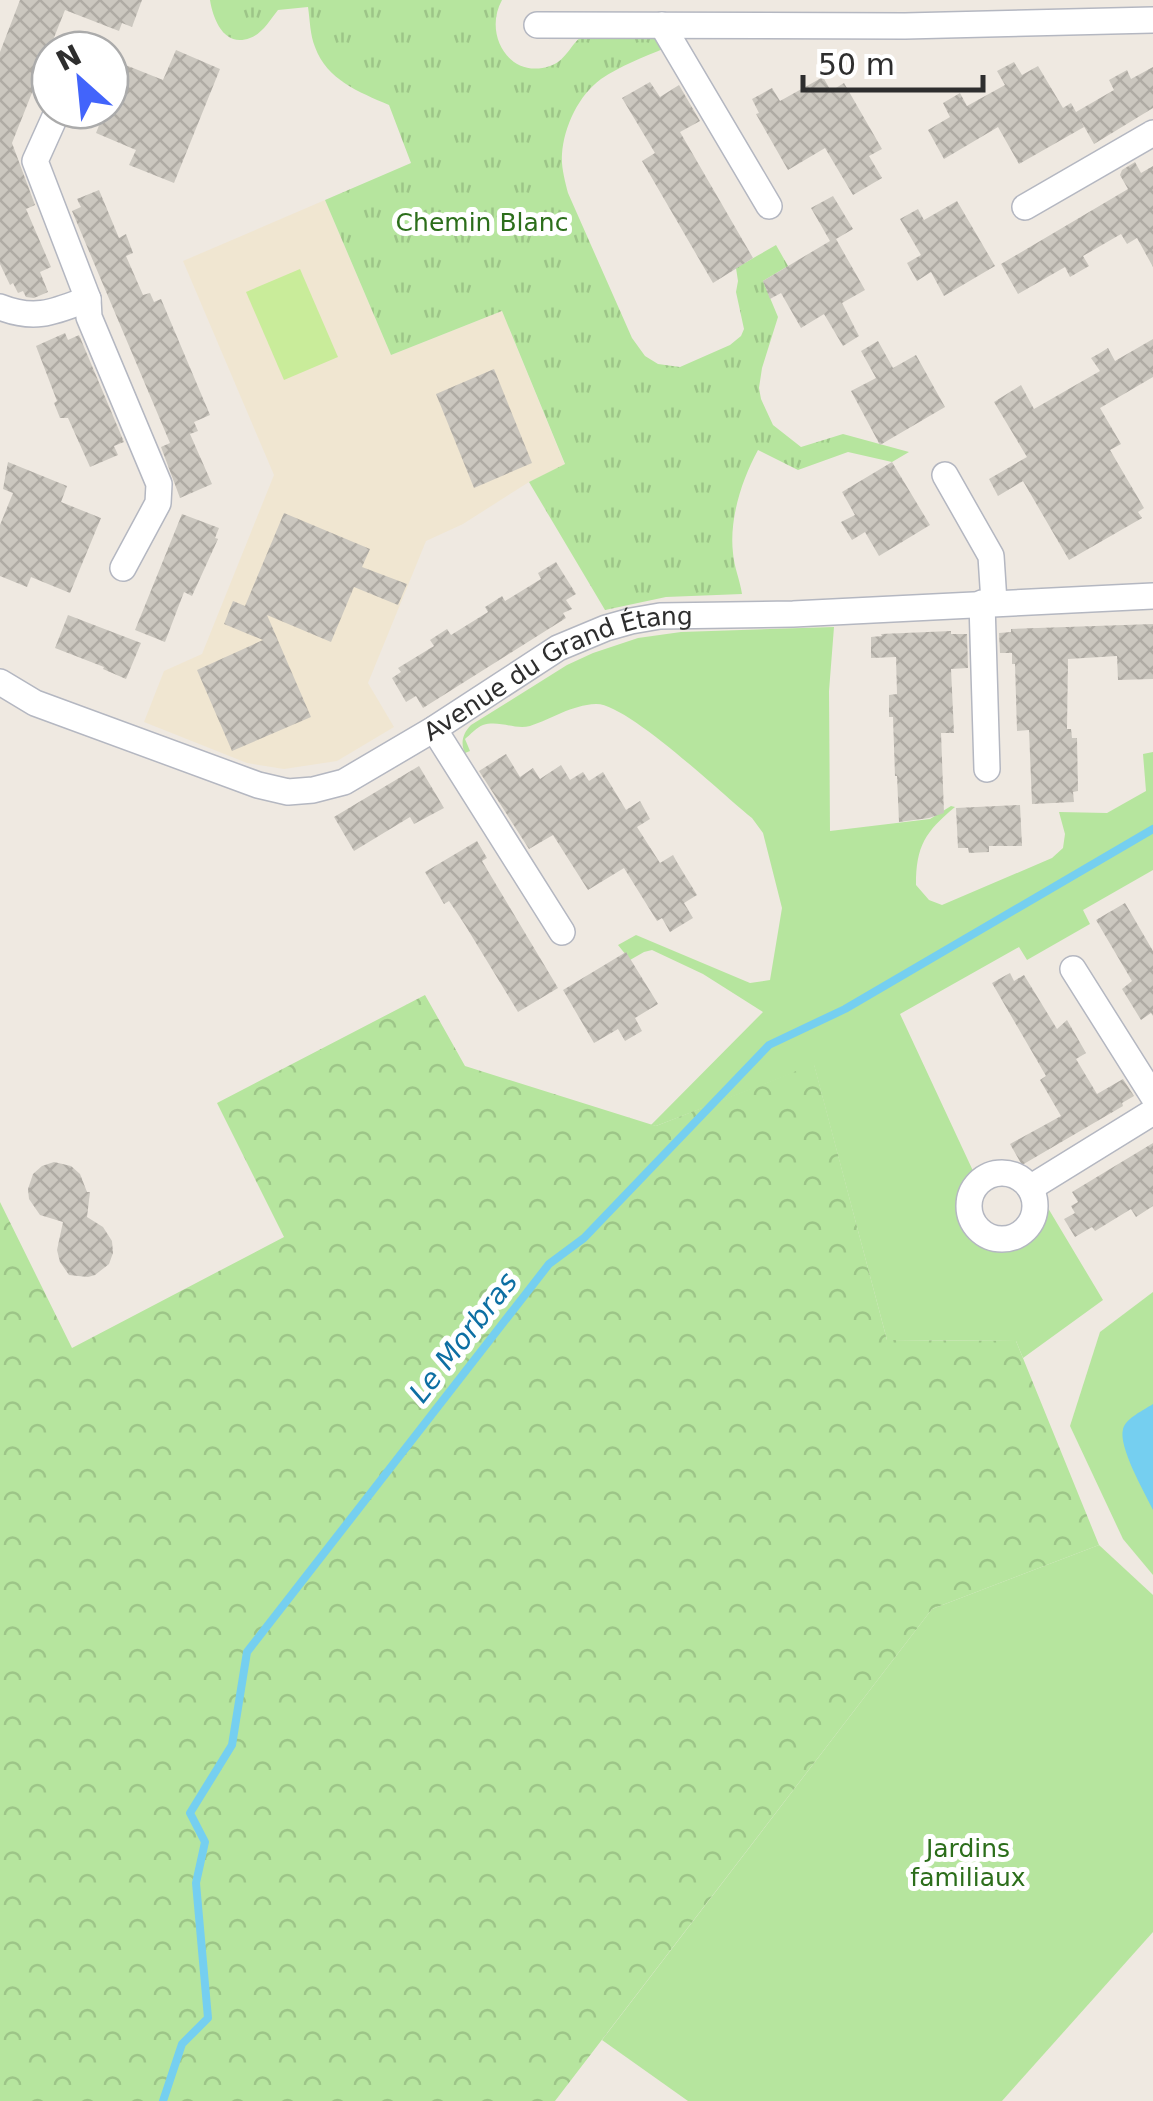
<svg xmlns="http://www.w3.org/2000/svg" width="1153" height="2101" viewBox="0 0 1153 2101" font-family="'DejaVu Sans',sans-serif">
<style>
.education{fill:#f0e6d1}
.grass{fill:#b6e59e}
.forest{fill:url(#forest-crowns)}
.park{fill:url(#park-tufts)}
.pitch{fill:#c9ec9a}
.water{fill:#75cff0}
.lines{fill:none;stroke-linecap:round;stroke-linejoin:round}
.stream{stroke:#75cff0;stroke-width:8}
.building{fill:url(#building-cross-hatch)}
.minor-casing{stroke:#b4b7c1;stroke-width:28}
.minor{stroke:#fff;stroke-width:25}
.labels{text-anchor:middle;stroke-width:10;stroke-linejoin:round;paint-order:stroke}
.park-label{font-size:25px;fill:#2c6e1b;stroke:#fff}
.street-label{font-size:25px;fill:#2e2e2e;stroke:#fff}
.water-label{font-size:28px;font-style:italic;fill:#0d6fa3;stroke:#fff}
</style>
<defs>
<pattern id="forest-crowns" width="20" height="18" patternUnits="userSpaceOnUse" patternTransform="scale(2.5)"><rect width="20" height="18" fill="#b6e59e"/><path d="M2 6a3 3 0 1 1 6 0M12 15a3 3 0 1 1 6 0" fill="none" stroke="#9dc588"/></pattern>
<pattern id="park-tufts" width="24" height="20" patternUnits="userSpaceOnUse" patternTransform="scale(2.5)"><rect width="24" height="20" fill="#b6e59e"/><path d="M3 7l-1-3M5 7V3M7 7l1-3M15 17l-1-3M17 17v-4M19 17l1-3" fill="none" stroke="#9dc588"/></pattern>
<pattern id="building-cross-hatch" width="8" height="8" patternUnits="userSpaceOnUse" patternTransform="scale(2.5)"><rect width="8" height="8" fill="#cbc7bf"/><path d="M0 0l8 8M0 8l8-8" fill="none" stroke="#afaba4"/></pattern>
</defs>
<rect width="100%" height="100%" fill="#efe9e1"/>
<!-- education -->
<polygon class="education" points="325,200 391,355 502,311 565,465 529,482 463,524 426,541 368,683 394,727 337,761 284,769 247,763 144,722 164,671 202,654 274,475 183,261"/>
<!-- grass -->
<g class="grass">
<path d="M 834,627 L 829,691 L 830,831 L 930,819 L 951,806 L 955,807 C 925,832 916,846 916,885 L 929,900 L 942,905 L 1052,858 L 1063,848 L 1065,834 L 1059,812 L 1107,813 L 1146,791 L 1143,754 L 1153,752 L 1153,870 L 1083,910 L 1090,924 L 1027,960 L 1019,947 L 900,1014 L 974,1173 C 929,1214 991,1277 1030,1239 C 1041,1228 1045,1219 1045,1203 L 1103,1300 L 1023,1358 L 1016,1341 L 887,1340 L 814,1065 L 656,1126 L 651,1125 L 763,1012 L 703,974 L 652,950 L 644,952 L 630,960 L 618,945 L 636,935 L 750,983 L 770,980 L 782,908 L 763,833 L 752,818 C 723,795 627,703 596,704 C 571,705 552,719 530,726 C 515,730 499,720 483,725 C 477,727 470,735 465,739 L 470,751 L 465,753 C 460,743 463,733 471,725 L 567,665 L 593,653 L 638,638 L 681,632 Z"/>
<polygon points="1153,1292 1153,1575 1123,1539 1070,1426 1100,1332"/>
<polygon points="1099,1545 1153,1595 1153,1932 1002,2101 688,2101 602,2040 932,1609"/>
</g>
<!-- forest -->
<polygon class="forest" points="425,995 465,1066 656,1126 814,1064 887,1340 1016,1341 1099,1545 932,1609 555,2101 0,2101 0,1202 72,1348 284,1237 217,1103"/>
<!-- park -->
<path class="park" d="M 210,0 L 502,0 C 483,34 509,80 550,66 C 568,60 571,41 586,34 L 651,33 L 665,48 C 644,57 620,66 601,79 C 579,95 564,126 562,154 C 561,167 565,181 568,193 L 632,338 L 645,356 L 658,364 L 680,367 L 730,345 L 741,336 L 744,329 L 736,292 L 738,281 L 736,268 L 776,245 L 788,266 L 763,281 L 778,317 L 762,368 L 759,388 L 761,399 L 773,425 L 801,447 L 843,434 L 909,452 L 892,462 L 848,452 L 798,470 L 758,450 C 742,479 729,519 733,553 C 734,567 740,580 742,594 L 666,597 L 605,610 L 529,482 L 565,464 L 502,311 L 391,355 L 325,200 L 411,163 L 389,105 C 359,92 327,80 315,47 C 310,35 310,20 308,7 L 278,10 C 270,20 262,34 250,38 C 224,48 213,19 210,0 Z"/>
<!-- pitch -->
<polygon class="pitch" points="300,269 338,357 284,380 246,292"/>
<!-- water -->
<path class="water" d="M 1153,1404 L 1153,1510 C 1145,1493 1118,1447 1123,1429 C 1126,1418 1144,1410 1153,1404 Z"/>
<g class="lines">
<!-- stream -->
<polyline class="stream" points="163,2101 182,2044 208,2018 196,1883 205,1842 190,1813 232,1745 247,1652 549,1264 584,1238 769,1045 845,1009 1153,829"/>
</g>
<!-- building -->
<g class="building">
<polygon points="20,0 142,0 132,27 122,23 119,31 65,10 12,143 35,205 26,209 51,267 40,272 48,292 34,298 26,297 23,291 18,293 13,283 10,285 0,264 0,52"/>
<polygon points="176,50 220,69 174,183 129,165 136,150 96,133 105,110 110,110 110,99 123,64 163,80"/>
<polygon points="1014,62 1022,75 1038,66 1063,108 1071,103 1076,112 1114,90 1109,80 1127,70 1131,79 1153,67 1153,108 1094,144 1077,114 1084,127 1019,164 998,127 944,159 928,130 950,117 943,103 960,93 967,106 1005,85 997,71"/>
<polygon points="823,77 831,91 844,83 882,149 869,156 882,178 853,195 825,148 788,170 756,114 759,113 752,99 772,88 780,101"/>
<polygon points="650,82 660,97 679,85 700,121 680,132 753,258 713,283 642,161 655,153 622,98"/>
<polygon points="1135,162 1141,173 1153,166 1153,267 1137,238 1127,244 1121,234 1083,256 1089,266 1070,277 1065,267 1018,294 1001,264 1128,189 1120,175 1122,170"/>
<polygon points="99,190 119,238 126,234 133,253 126,256 143,295 150,293 154,302 161,299 210,415 194,422 198,431 190,434 212,484 180,498 161,447 170,443 72,211 81,207 77,199"/>
<polygon points="833,196 853,229 836,239 865,290 842,303 859,336 843,346 824,314 801,328 781,293 770,299 763,281 830,241 811,208"/>
<polygon points="957,201 995,266 944,296 931,272 917,281 907,263 921,255 900,219 918,209 924,220"/>
<polygon points="65,333 68,340 79,335 124,442 114,446 118,455 90,467 68,418 60,418 54,403 57,401 36,346"/>
<polygon points="1153,339 1153,377 1100,408 1121,444 1110,450 1144,508 1138,512 1142,518 1069,560 1023,481 998,496 989,479 1027,457 994,402 1021,385 1034,409 1100,371 1091,358 1100,353 1108,348 1115,361"/>
<polygon points="878,341 893,368 916,355 945,407 880,445 851,391 876,378 861,351"/>
<polygon points="494,369 532,463 474,488 436,394"/>
<polygon points="8,462 67,486 61,502 101,518 70,593 31,577 27,587 0,576 0,525 13,493 3,489"/>
<polygon points="892,462 930,525 879,556 865,532 852,540 841,522 855,515 842,492"/>
<polygon points="284,513 370,549 362,567 407,584 398,605 354,587 331,642 267,615 311,717 232,751 197,670 263,640 224,624 233,601 245,606"/>
<polygon points="182,514 219,528 215,538 218,539 192,596 184,592 165,642 135,630"/>
<polygon points="556,562 576,594 566,600 572,609 563,613 566,618 423,708 416,696 406,702 392,678 401,672 398,668 434,646 430,640 447,629 451,635 488,612 485,607 493,602 502,596 505,601 541,579 538,573"/>
<polygon points="68,615 141,643 126,679 103,669 104,667 55,648"/>
<polygon points="1153,624 1153,679 1118,680 1117,656 1068,659 1067,729 1071,729 1072,738 1077,738 1078,791 1073,792 1074,802 1032,804 1029,730 1017,731 1015,664 1012,664 1012,653 1000,653 999,633 1011,632 1011,629"/>
<polygon points="951,631 951,634 967,634 968,668 951,669 954,733 941,733 944,813 929,818 899,822 897,776 895,776 893,717 889,717 889,695 897,694 896,657 871,658 871,637 882,636 881,634"/>
<polygon points="506,754 520,777 533,768 540,779 561,765 570,780 583,772 589,781 603,772 626,810 640,801 650,819 637,827 660,863 673,855 678,864 697,895 684,903 693,918 670,932 662,918 657,921 624,868 588,890 553,835 529,849 479,771"/>
<polygon points="419,766 444,808 414,824 410,817 354,851 334,817"/>
<polygon points="1020,805 1022,846 989,846 989,852 969,853 968,848 958,848 956,808"/>
<polygon points="477,841 487,858 482,861 558,988 518,1012 465,925 449,901 444,904 425,872"/>
<polygon points="1125,903 1153,951 1153,1016 1151,1013 1141,1020 1122,989 1132,981 1096,920"/>
<polygon points="626,952 658,1004 635,1018 642,1031 625,1041 618,1029 594,1043 563,990"/>
<polygon points="1010,973 1014,981 1024,975 1057,1029 1067,1020 1086,1053 1076,1059 1097,1094 1123,1079 1134,1096 1122,1103 1123,1106 1022,1165 1010,1144 1061,1116 1040,1080 1046,1076 992,983"/>
<polygon points="1153,1143 1153,1206 1136,1217 1131,1209 1095,1231 1092,1227 1075,1237 1064,1219 1075,1213 1071,1206 1078,1202 1072,1192"/>
<polygon points="54,1162 71,1166 80,1174 87,1192 90,1192 87,1217 103,1227 112,1241 113,1253 109,1264 95,1275 88,1277 69,1275 60,1262 57,1250 63,1222 40,1215 29,1199 28,1189 33,1174 42,1166"/>
</g>
<g class="lines">
<!-- minor casing -->
<g class="minor-casing">
<g id="minor">
<polyline points="537,25 905,26 1153,20"/>
<polyline points="662,25 769,206"/>
<polyline points="58,110 35,161 88,299 89,317 159,484 158,503 123,568"/>
<polyline points="1025,207 1153,133"/>
<path d="M 0,307 C 35,321 54,312 88,299"/>
<polyline points="945,475 991,556 994,602"/>
<polyline points="982,603 987,769"/>
<path id="s1" d="M 0,682 L 35,703 L 258,785 L 288,792 L 313,790 L 344,782 L 434,729 L 558,648 L 606,628 L 631,621 L 660,616 L 793,614 L 1153,596"/>
<polyline points="434,729 562,932"/>
<polyline points="1073,969 1153,1096"/>
<circle cx="1002" cy="1206" r="33"/>
<polyline points="1030,1188 1153,1112"/>
</g>
</g>
<!-- minor -->
<use href="#minor" class="minor"/>
</g>
<g class="labels">
<!-- park labels -->
<g class="park-label">
<text x="482" y="231">Chemin Blanc</text>
<text x="968" y="1857">Jardins<tspan x="968" dy="29">familiaux</tspan></text>
</g>
<!-- street labels -->
<g class="street-label">
<text dy="9" stroke="none"><textPath href="#s1" startOffset="610">Avenue du Grand Étang</textPath></text>
</g>
<!-- water labels -->
<g class="water-label">
<text transform="translate(463 1337) rotate(-52)" y="10">Le Morbras</text>
</g>
</g>
<!-- north arrow -->
<g transform="translate(80 80) rotate(333)"><circle r="48" fill="#ffffff" stroke="#ababab" stroke-width="2.5"/>
<path d="M0-8L18 38L0 25L-18 38Z" fill="#4264fb"/>
<text y="-15" font-size="28" font-weight="bold" text-anchor="middle" fill="#2e2e2e">N</text>
</g>
<!-- scale -->
<path d="M803 75v15h180v-15" fill="none" stroke="#2e2e2e" stroke-width="5"/>
<text x="818" y="75" font-size="30" fill="#2e2e2e" stroke="#ffffff" stroke-width="8" paint-order="stroke">50 m</text>
</svg>
